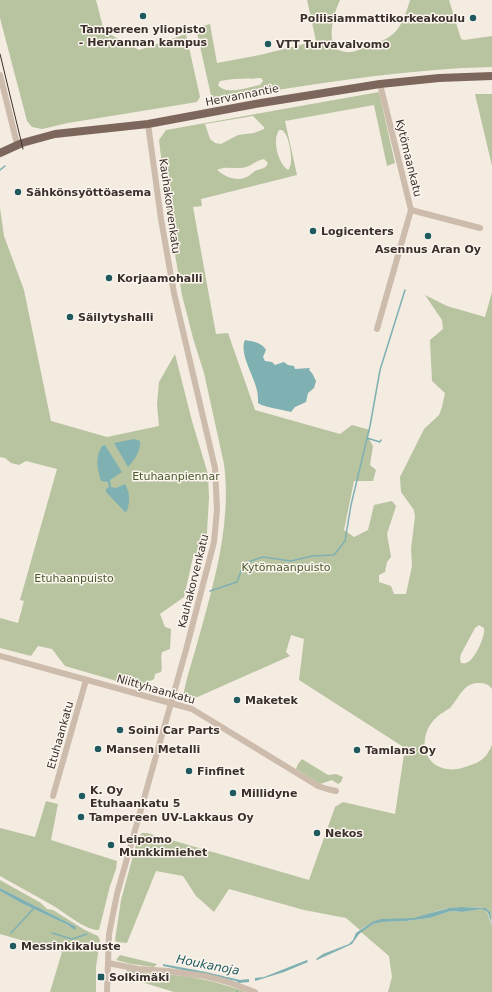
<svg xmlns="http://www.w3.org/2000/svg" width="492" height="992" viewBox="0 0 492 992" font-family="'DejaVu Sans',sans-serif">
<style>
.green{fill:#b8c4a0;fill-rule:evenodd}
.water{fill:#7fb0b2}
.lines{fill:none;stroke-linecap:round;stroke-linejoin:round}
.stream{stroke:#7fb0b2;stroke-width:1.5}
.minor{stroke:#cdbbac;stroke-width:6}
.major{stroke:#7d675c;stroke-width:8}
.tram{stroke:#3b302b;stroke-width:1}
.poi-dot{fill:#1f5a5e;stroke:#fbf5ee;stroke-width:1.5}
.labels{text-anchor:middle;stroke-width:3;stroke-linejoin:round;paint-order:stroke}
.poi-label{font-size:11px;font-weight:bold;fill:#3b302b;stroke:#fbf5ee;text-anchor:start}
.street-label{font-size:11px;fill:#3b302b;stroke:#fbf5ee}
.park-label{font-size:11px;fill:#4a5a2e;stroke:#fbf5ee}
.water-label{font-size:12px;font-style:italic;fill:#1f5a5e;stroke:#fbf5ee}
</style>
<rect width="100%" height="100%" fill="#f4ebe1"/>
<!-- green -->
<g class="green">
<polygon points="0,0 96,0 104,31 139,50 186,34 200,97 197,102 68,123 42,129 32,127 27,121 0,18"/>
<path d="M 307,0 L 340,0 C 334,13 322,51 346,52 C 354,53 362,48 369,46 C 379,42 389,39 396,31 C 403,23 407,10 410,0 L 449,0 L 461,39 L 464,40 L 492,36 L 492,67 C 398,69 305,86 212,100 L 196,28 L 210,24 L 217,63 L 260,55 L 316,41 ZM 261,78 L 263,81 L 260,85 C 248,87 227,96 218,85 L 220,81 L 233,79 Z"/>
<path d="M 379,92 L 395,163 L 387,166 L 374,105 L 285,121 L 297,175 L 201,199 L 202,206 L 193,207 L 216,334 L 228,333 L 255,410 L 340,434 L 352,425 L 370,430 L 368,437 L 373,446 L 370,465 L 376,470 L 373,481 L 354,481 L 344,530 L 354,537 L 368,530 L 374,505 L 392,501 L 396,506 L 387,534 L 391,557 L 387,562 L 385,572 L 379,575 L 379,582 L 391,586 L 394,594 L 406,594 L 412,566 L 411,549 L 415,517 L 414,510 L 401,492 L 400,477 L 424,429 L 439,415 L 442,407 L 445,393 L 432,381 L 430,340 L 443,329 L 442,320 L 425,295 L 447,306 L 485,317 L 492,292 L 492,689 C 488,684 485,683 479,683 C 464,682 459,698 450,708 C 446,711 441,713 437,717 C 424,728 419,750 433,763 C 440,769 452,771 462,768 C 478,763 485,761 492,745 L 492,921 L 489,911 L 486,908 C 475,907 460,907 449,908 C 437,910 425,916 413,918 C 389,922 382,914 360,930 L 346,918 L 304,910 L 229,889 L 214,912 L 196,896 L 183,876 L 156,871 L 127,943 L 116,942 L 115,940 L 121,900 L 137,841 L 139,836 L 142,833 L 147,833 L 309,880 L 335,807 L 343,802 L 395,814 L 405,748 L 299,680 L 304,639 L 291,635 L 286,652 L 290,656 L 191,700 L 183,697 C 186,679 192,662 197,644 C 213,586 232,525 224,464 L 204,373 L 193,338 L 182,295 L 167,208 L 159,140 L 166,130 ZM 253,116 L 264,127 L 264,129 L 254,133 L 238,135 L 221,144 L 215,143 L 210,139 L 205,124 ZM 279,130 L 282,130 C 283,131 286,134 286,135 C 290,142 294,165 288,170 C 278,163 272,141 279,130 ZM 264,159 L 268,163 C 265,170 261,168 255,171 C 252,173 253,173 250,175 C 240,183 226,178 217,170 C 225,165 237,170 246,167 C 253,165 257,160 264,159 ZM 479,625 L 484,628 C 486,635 475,659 468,662 C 465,664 464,663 461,663 L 460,659 L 461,654 L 475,628 Z"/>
<polygon points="475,94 492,94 492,166"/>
<path d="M 0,208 L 4,236 L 24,290 L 51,421 L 107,437 L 159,426 L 157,404 L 159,382 L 175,354 L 192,421 L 208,474 L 209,497 L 207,533 L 201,558 L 194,553 L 184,597 L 160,614 L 165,627 L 171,629 L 170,649 L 162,652 C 160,660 163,665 161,672 L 155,674 L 154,679 L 146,683 L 151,691 L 65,666 L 52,649 L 38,646 L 31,656 L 0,648 L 0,618 L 18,623 L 24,601 L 20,600 L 57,469 L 26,461 L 19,465 L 11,463 L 5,458 L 0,457 Z"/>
<polygon points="302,759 328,775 336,774 343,777 341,782 338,784 332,780 320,784 296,769 298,764"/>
<path d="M 46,801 L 58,804 L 51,840 L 117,861 L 116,869 L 110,886 L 99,930 C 86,931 64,912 52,905 C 35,895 17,886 0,876 L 0,828 L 35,837 Z"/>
<polygon points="0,880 41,903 47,909 53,910 85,930 98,936 100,940 96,967 96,992 50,992 62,952 0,934 0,891 21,903 68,925 73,929 75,926 0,888"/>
<path d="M 482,909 C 490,911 488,920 492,925 L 492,992 L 388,992 L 392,977 L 389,956 L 361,932 L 373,924 L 383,922 L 406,921 L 430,918 L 451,911 L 462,912 Z"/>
<polygon points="120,955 157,964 154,967 131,964 116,960"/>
<path d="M 128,970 C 147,974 165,974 184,976 C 205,979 227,985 247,992 L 174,992 L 125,977 L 126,971 Z"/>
</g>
<!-- water -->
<g class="water">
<path d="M 245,340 C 252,341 262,343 266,350 L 263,357 L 265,361 L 272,362 L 275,365 L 284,362 L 288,365 L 294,366 L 295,369 L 310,368 L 309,370 L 312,373 L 316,381 L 314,388 L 308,393 L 306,402 L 295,407 L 291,412 C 284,410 263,407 258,403 C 258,398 258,392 256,387 C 253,374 239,353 245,340 Z"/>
<path d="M 134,439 L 140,441 C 141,451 135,459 128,467 L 114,443 Z"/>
<path d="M 105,445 L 122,472 L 110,480 L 111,487 L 116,488 L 125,484 C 130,492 130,502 127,511 L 125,512 L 106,492 L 106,489 L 109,487 L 108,482 L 101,481 C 97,468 95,458 102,446 Z"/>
<polygon points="0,888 75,926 76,929 73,929 68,925 21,903 0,891"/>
<polygon points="461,907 486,908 490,912 492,925 488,913 486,911 482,909 462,912 451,911 430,918 406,921 383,922 373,924 359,934 352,944 317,960 316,959 323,954 349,944 353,940 356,933 372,922 381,919 413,918 449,908"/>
<polygon points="307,960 308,962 284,972 255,981 255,978 264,977"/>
<polygon points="163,964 206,972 240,980 249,979 249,982 239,983 236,981 163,966"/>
</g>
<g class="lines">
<!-- stream -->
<g class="stream">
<polyline points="0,170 5,166"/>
<polyline points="367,438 380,442 381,440"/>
<polyline points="210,591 237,582 241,571 248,562 263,557 291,561 312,556 334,555 345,541 351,505 370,426 380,370 405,290"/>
<polyline points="11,933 34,908"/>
<polyline points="52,933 72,939 87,934"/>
<polyline points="237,992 237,991"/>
</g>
<!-- minor -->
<g class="minor">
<polyline points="0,75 17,144"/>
<polyline points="411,210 480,228"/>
<polyline points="377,329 411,210 380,84"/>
<polyline points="0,656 192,709 318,786 327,789 336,791"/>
<polyline points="53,796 86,680"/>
<polyline points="108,963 138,969 168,971 205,976 228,982 255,992"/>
<polyline points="107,992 109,934 117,894 186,650 214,542 217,510 215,468 174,293 161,219 148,124"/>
</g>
<!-- major -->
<polyline class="major" points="0,153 22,143 55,134 148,124 261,103 380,84 439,78 492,76"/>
<!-- tram -->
<polyline class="tram" points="0,54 23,149"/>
</g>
<!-- markers -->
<g class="poi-dot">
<circle cx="143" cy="16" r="4"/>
<circle cx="473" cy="18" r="4"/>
<circle cx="268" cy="44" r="4"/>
<circle cx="18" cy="192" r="4"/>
<circle cx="313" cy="231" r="4"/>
<circle cx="428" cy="236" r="4"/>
<circle cx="109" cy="278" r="4"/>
<circle cx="70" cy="317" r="4"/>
<circle cx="237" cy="700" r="4"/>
<circle cx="120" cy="730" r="4"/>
<circle cx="98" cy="749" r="4"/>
<circle cx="357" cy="750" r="4"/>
<circle cx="189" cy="771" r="4"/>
<circle cx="233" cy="793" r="4"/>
<circle cx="82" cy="796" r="4"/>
<circle cx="81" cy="817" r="4"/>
<circle cx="317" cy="833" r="4"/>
<circle cx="111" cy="845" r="4"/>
<circle cx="13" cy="946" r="4"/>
<rect x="97" y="973" width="8" height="8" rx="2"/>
</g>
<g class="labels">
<!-- poi labels -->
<g class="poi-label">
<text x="465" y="22" text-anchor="end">Poliisiammattikorkeakoulu</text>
<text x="143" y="33" text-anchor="middle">Tampereen yliopisto<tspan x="143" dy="13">- Hervannan kampus</tspan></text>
<text x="276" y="48">VTT Turvavalvomo</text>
<text x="26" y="196">Sähkönsyöttöasema</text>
<text x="321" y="235">Logicenters</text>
<text x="428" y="253" text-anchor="middle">Asennus Aran Oy</text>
<text x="117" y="282">Korjaamohalli</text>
<text x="78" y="321">Säilytyshalli</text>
<text x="245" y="704">Maketek</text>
<text x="128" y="734">Soini Car Parts</text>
<text x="106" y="753">Mansen Metalli</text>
<text x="365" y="754">Tamlans Oy</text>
<text x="197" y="775">Finfinet</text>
<text x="90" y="794">K. Oy<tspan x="90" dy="13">Etuhaankatu 5</tspan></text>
<text x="241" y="797">Millidyne</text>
<text x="89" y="821">Tampereen UV-Lakkaus Oy</text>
<text x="325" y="837">Nekos</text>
<text x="119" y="843">Leipomo<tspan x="119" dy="13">Munkkimiehet</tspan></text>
<text x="21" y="950">Messinkikaluste</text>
<text x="109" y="981">Solkimäki</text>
</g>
<!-- street labels -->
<g class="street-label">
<text transform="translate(242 95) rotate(-11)" y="4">Hervannantie</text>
<text transform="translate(409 158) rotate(76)" y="4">Kytömaankatu</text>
<text transform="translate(170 206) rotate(82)" y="4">Kauhakorvenkatu</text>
<text transform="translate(193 581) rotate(-76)" y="4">Kauhakorvenkatu</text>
<text transform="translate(156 689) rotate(16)" y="4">Niittyhaankatu</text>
<text transform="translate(60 735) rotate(-74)" y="4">Etuhaankatu</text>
</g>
<!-- park labels -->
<g class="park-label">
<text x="176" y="480">Etuhaanpiennar</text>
<text x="286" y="571">Kytömaanpuisto</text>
<text x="74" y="582">Etuhaanpuisto</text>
</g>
<!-- water labels -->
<g class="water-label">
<text transform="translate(208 965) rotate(11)" y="4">Houkanoja</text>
</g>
</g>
</svg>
